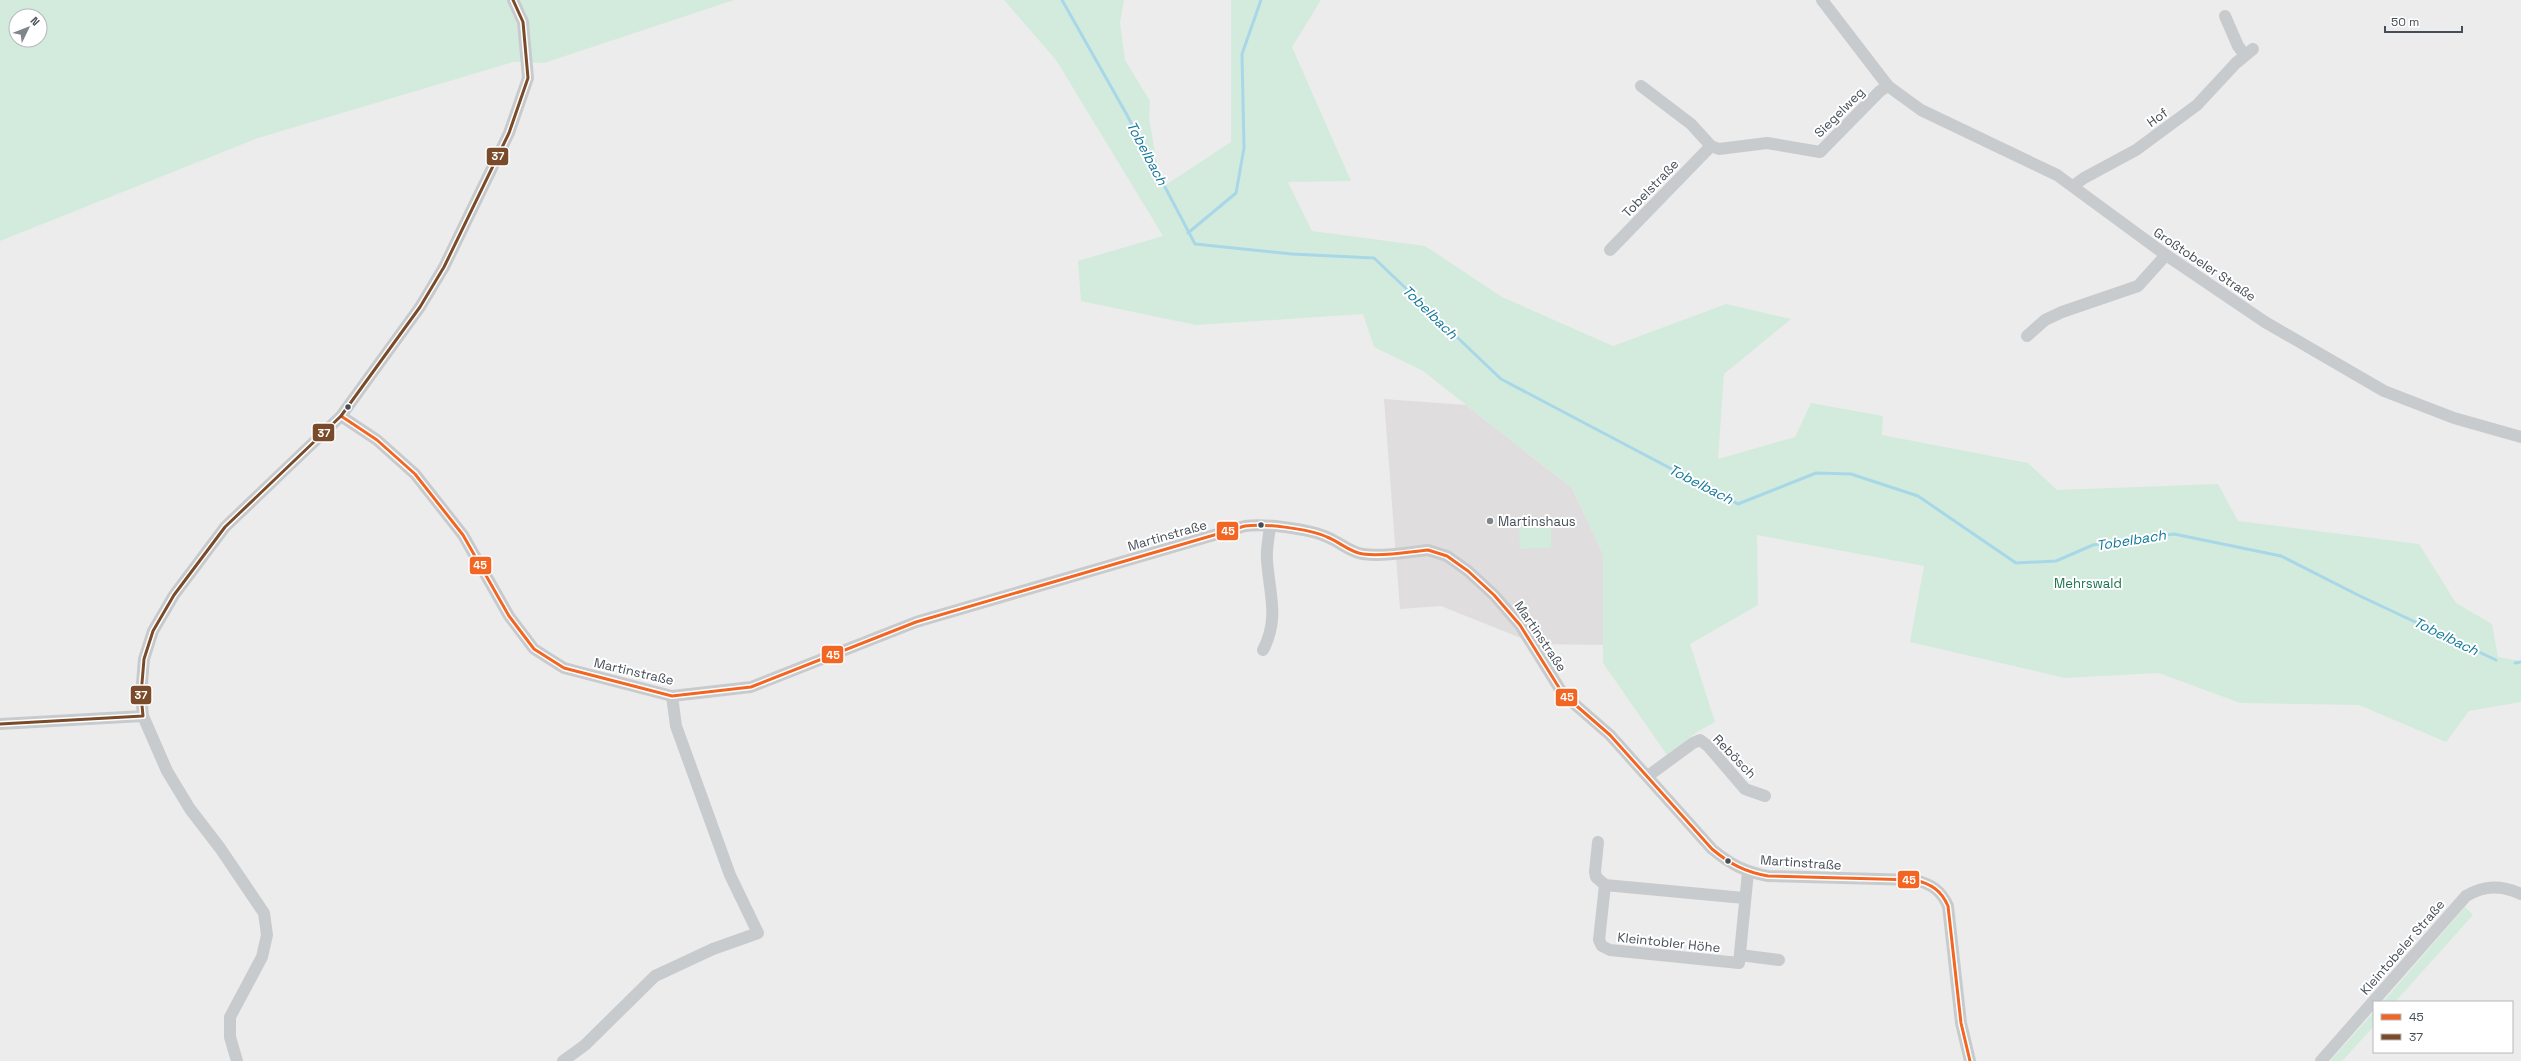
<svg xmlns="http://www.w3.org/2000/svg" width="2521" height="1061" viewBox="0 0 2521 1061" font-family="'Space Grotesk',sans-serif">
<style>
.education{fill:#dfdddd}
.green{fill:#d2ebdd;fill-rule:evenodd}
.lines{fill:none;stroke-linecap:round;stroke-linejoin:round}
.stream{stroke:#a8d7e8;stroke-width:3}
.minor{stroke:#c8cbcd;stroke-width:12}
.bus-1-casing{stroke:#fff;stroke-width:6}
.bus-2-casing{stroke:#fff;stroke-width:6}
.bus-1{stroke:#f26522;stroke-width:3}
.bus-2{stroke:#7a4b2a;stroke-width:3}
.bus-dot{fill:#454e57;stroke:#fff;stroke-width:1.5}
.poi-dot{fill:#80858b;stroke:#fff;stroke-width:1.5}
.labels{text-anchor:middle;stroke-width:4;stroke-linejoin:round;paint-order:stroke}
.street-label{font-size:13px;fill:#454e57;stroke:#fff}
.poi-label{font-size:13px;fill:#454e57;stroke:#fff;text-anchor:start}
.park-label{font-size:13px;fill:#1b734c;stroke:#fff}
.water-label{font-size:14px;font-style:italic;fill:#14789c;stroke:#fff}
.line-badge{stroke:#fff;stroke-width:1.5}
.badge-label{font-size:11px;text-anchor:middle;font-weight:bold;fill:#fff}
</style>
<rect width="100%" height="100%" fill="#edecec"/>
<!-- education -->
<polygon class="education" points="1384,399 1466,405 1572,488 1603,554 1603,645 1536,644 1441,606 1400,609"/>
<!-- green -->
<g class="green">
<path d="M 0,0 L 734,0 L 544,63 L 513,62 L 258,138 L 0,241 ZM 16,16 L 40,16 L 40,40 L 16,40 Z"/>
<polygon points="1004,0 1124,0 1120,23 1125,60 1150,101 1149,118 1161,188 1231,142 1231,0 1321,0 1292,47 1351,181 1288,182 1312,231 1425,246 1502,297 1613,346 1726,304 1791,319 1724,374 1718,459 1795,437 1811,403 1883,416 1882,435 2028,463 2057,490 2218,484 2238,521 2419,544 2456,603 2492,624 2498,657 2521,661 2521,702 2469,711 2446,742 2359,705 2240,703 2159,673 2065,678 1910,642 1924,566 1757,535 1758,605 1690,644 1715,722 1697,732 1667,755 1603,663 1603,554 1572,488 1423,371 1374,347 1363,314 1196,325 1081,301 1078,261 1163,236 1056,60"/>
<polygon points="1551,526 1551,548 1520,549 1519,527"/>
<polygon points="2465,907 2473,915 2395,1002 2383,1002"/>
<polygon points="2374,1012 2374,1026 2342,1061 2330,1061"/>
</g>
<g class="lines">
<!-- stream -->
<g class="stream">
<polyline points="1062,0 1127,115 1195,244 1292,254 1374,258 1501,379 1738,504 1816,473 1851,474 1918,496 2016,563 2056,561 2093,545 2174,534 2281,556 2360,596 2496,660"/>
<polyline points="1188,233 1236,193 1244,148 1242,54 1261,0"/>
<polyline points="2515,663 2521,662"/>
</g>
<!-- minor -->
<g class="minor">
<polyline points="1822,0 1888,86 1921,110 2057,175 2166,255 2265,322 2384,391 2454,418 2521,437"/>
<polyline points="2225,16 2238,46 2245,55"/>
<polyline points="1641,86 1691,124 1711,146 1719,149 1767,143 1820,152 1880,91 1888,86"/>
<polyline points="2073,186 2084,178 2136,150 2197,105 2236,63 2253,49"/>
<polyline points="1610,250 1711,146"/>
<polyline points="2027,336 2045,320 2062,312 2138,286 2166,255"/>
<path d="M 341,416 L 377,440 L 415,474 L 463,535 L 509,616 L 534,649 L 564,668 L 672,696 L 751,687 L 916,622 L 1245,526 C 1264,523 1310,529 1327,537 C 1340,542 1349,552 1363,554 C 1384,557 1408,552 1428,550 L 1447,556 L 1468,571 L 1494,595 L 1520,625 L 1563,694 L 1610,735 L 1712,849 C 1730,864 1745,872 1768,876 L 1915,880 C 1931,884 1941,890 1948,906 L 1961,1023 L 1970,1061"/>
<path d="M 1263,650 C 1280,618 1269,593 1267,560 C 1266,549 1269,537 1270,526"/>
<polyline points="143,716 167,771 190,809 220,848 264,913 267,935 262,957 230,1017 230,1037 237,1061"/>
<polyline points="0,724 143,716 141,695 144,659 153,631 174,595 225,527 341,416 420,307 444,267 509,133 528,78 523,22 513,0"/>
<polyline points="1648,776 1693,743 1700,740 1708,746 1745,789 1765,796"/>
<polyline points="1598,842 1595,872 1596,877 1605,885"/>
<polyline points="1744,898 1605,885 1599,940 1602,946 1610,950 1739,963 1748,872"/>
<polyline points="1740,955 1779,960"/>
<polyline points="563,1061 585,1045 655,976 713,949 758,933 730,875 676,726 672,696"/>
<path d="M 2321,1061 L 2466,896 C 2485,885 2501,885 2521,894"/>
</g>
<!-- bus-1 casing -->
<g class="bus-1-casing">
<path id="bus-1" d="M 341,416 L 377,440 L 415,474 L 463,535 L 509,616 L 534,649 L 564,668 L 672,696 L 751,687 L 916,622 L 1245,526 C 1264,523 1310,529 1327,537 C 1340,542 1349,552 1363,554 C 1384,557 1408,552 1428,550 L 1447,556 L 1468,571 L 1494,595 L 1520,625 L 1563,694 L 1610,735 L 1712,849 C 1730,864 1745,872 1768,876 L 1915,880 C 1931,884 1941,890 1948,906 L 1961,1023 L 1970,1061"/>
</g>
<!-- bus-2 casing -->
<g class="bus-2-casing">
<polyline id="bus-2" points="0,724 143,716 141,695 144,659 153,631 174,595 225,527 341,416 420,307 444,267 509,133 528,78 523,22 513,0"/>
</g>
<!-- bus-1 -->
<use href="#bus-1" class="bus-1"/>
<!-- bus-2 -->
<use href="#bus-2" class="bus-2"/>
</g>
<!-- markers -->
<g class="bus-dot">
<circle cx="348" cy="407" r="3.5"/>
<circle cx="1261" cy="525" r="3.5"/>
<circle cx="1728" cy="861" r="3.5"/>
</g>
<circle class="poi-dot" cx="1490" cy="521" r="4"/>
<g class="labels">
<!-- street labels -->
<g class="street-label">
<text transform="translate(1839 112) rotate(-45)" y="5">Siegelweg</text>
<text transform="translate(2157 117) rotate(-36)" y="5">Hof</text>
<text transform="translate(1650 188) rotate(-46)" y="5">Tobelstraße</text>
<text transform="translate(2205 264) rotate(34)" y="5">Großtobeler Straße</text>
<text transform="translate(1167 535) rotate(-16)" y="5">Martinstraße</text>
<text transform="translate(1541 636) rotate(56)" y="5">Martinstraße</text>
<text transform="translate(634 671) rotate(13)" y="5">Martinstraße</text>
<text transform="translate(1735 756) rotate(46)" y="5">Rebösch</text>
<text transform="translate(1801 862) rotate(4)" y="5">Martinstraße</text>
<text transform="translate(1669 942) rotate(6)" y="5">Kleintobler Höhe</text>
<text transform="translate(2402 947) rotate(-49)" y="5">Kleintobeler Straße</text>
</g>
<!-- poi labels -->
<g class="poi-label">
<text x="1498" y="526">Martinshaus</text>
</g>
<!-- park labels -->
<g class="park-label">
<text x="2088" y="588">Mehrswald</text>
</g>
<!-- water labels -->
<g class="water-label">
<text transform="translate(1147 153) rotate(62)" y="5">Tobelbach</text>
<text transform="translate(1430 312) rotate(44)" y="5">Tobelbach</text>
<text transform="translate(1701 484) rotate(27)" y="5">Tobelbach</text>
<text transform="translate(2131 540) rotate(-9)" y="5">Tobelbach</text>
<text transform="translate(2446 636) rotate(26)" y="5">Tobelbach</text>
</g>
</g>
<g class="line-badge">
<rect x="486" y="147" width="23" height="19" rx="4" fill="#7a4b2a"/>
<rect x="312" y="423" width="23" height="19" rx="4" fill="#7a4b2a"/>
<rect x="1216" y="521" width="23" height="20" rx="4" fill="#f26522"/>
<rect x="469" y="556" width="23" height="19" rx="4" fill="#f26522"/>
<rect x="821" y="645" width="23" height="19" rx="4" fill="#f26522"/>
<rect x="130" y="685" width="22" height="20" rx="4" fill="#7a4b2a"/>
<rect x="1555" y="688" width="23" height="19" rx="4" fill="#f26522"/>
<rect x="1897" y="870" width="23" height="19" rx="4" fill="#f26522"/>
</g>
<g class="badge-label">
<text x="498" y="160">37</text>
<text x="324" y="437">37</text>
<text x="1228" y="535">45</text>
<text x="480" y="569">45</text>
<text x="833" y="659">45</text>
<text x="141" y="699">37</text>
<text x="1567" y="701">45</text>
<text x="1909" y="884">45</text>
</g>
<!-- legend -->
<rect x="2373" y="1001" width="140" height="52" fill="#ffffff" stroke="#b5b8bc"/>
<rect x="2381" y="1014" width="20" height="6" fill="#f26522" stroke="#b5b8bc"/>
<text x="2409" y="1021" font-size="12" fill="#454e57">45</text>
<rect x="2381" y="1034" width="20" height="6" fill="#7a4b2a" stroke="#b5b8bc"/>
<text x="2409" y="1041" font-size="12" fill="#454e57">37</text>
<!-- north arrow -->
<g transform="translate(28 28) rotate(47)"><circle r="19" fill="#ffffff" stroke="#b5b8bc"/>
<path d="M0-3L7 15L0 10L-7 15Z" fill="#80858b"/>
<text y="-6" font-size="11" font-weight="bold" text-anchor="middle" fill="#454e57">N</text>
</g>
<!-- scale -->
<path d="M2385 26v6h77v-6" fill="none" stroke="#454e57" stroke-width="2"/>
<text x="2391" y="26" font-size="12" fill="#454e57" stroke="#ffffff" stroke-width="3" paint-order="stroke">50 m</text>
</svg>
